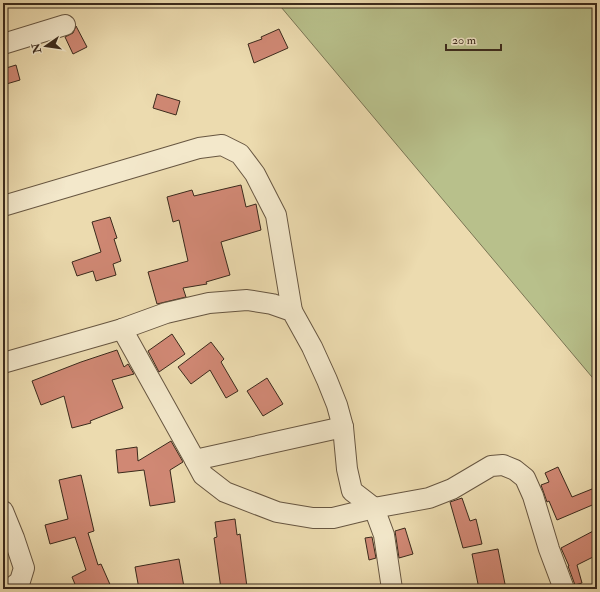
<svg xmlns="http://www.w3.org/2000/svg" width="600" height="592" viewBox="0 0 600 592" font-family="'IM FELL Double Pica',serif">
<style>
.green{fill:#b8c08b;stroke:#7a7554}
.building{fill:#d08874;stroke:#3b2a1c}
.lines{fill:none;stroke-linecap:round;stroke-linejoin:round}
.minor-casing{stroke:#675641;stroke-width:22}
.minor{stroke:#f3e8cb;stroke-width:20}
</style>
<rect width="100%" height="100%" fill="#ecdbaf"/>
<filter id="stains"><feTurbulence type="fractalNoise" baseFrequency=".005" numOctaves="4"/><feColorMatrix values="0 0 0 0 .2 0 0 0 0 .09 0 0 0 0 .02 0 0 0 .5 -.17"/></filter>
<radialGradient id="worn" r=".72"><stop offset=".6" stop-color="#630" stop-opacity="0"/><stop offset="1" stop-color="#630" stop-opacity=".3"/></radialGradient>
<!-- green -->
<polygon class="green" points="280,3 597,3 597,383 281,7"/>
<!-- building -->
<g class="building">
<polygon points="76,26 87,47 73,54 65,37 73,33"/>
<polygon points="279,29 288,48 254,63 248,44 262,39 261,37"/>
<polygon points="16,65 20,80 3,85 3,69"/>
<polygon points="157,94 180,101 176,115 153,108"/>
<polygon points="241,185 246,207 256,204 261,230 221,242 230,275 206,282 207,284 183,288 186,297 157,304 148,272 188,261 179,220 173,222 167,197 192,190 194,196"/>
<polygon points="110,217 117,238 114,239 121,261 113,264 116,275 96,281 93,271 77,276 72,262 101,252 92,222"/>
<polygon points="172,334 185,354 159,372 148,351"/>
<polygon points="211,342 224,359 221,362 238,391 226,398 210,370 191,384 178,367"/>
<polygon points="117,350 124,367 128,364 134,374 112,380 123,408 90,421 91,423 72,428 64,396 41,405 32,381 81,362"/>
<polygon points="267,378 283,404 263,416 247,391"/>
<polygon points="171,441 183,462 170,470 175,502 150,506 144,470 118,473 116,450 137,447 138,461"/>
<polygon points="558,467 572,497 597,487 597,503 557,520 549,501 547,502 541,485 549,482 545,473"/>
<polygon points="81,475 94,531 88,533 98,565 101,564 112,589 77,589 72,577 86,570 75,537 50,544 45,525 68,519 59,480"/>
<polygon points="462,498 470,521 476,519 482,544 463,548 450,502"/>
<polygon points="235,519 237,535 240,534 247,587 221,589 214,538 217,537 215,522"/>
<polygon points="405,528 413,554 399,558 395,531"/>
<polygon points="597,529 597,555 577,565 582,583 575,585 568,566 569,566 561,548"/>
<polygon points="372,537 376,558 369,560 365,538"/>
<polygon points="498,549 506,589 479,589 472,554"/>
<polygon points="179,559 184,587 173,589 139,589 135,567"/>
</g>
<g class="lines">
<!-- minor casing -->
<g class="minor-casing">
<g id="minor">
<polyline points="3,44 65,25"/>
<polyline points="3,206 199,148 222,145 240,154 255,174 276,215 292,311"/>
<polyline points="122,329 195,460 343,427"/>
<polyline points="3,363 122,329 166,313 209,303 247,300 272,304 292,311 312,347 327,380 337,405 343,427 347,469 352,491 374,508 384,535 392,589"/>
<polyline points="195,460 203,475 225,492 277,512 313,518 333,518 374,508 429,498 452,489 491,466 503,465 515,470 525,478 533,496 549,549 564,589"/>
<polyline points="3,511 14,538 24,568 20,581 10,589"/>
</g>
</g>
<!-- minor -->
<use href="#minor" class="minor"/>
</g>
<!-- margin -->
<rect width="600" height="592" fill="none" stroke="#ecdbaf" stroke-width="16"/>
<rect x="4" y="4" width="592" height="584" fill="none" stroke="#3b2a1c" stroke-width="2"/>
<rect x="8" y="8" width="584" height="576" fill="none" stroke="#3b2a1c"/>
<!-- north arrow -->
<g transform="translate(46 46) rotate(257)" stroke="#f3e8cb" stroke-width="3" paint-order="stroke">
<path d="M0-3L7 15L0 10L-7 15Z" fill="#3b2a1c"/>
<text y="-6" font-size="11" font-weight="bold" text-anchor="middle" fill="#3b2a1c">N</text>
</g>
<!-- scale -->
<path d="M446 44v6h55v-6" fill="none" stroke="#3b2a1c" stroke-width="2"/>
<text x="452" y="44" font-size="12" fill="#3b2a1c" stroke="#f3e8cb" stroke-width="3" paint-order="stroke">20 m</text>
<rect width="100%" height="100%" filter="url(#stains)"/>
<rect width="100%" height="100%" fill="url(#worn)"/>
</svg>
